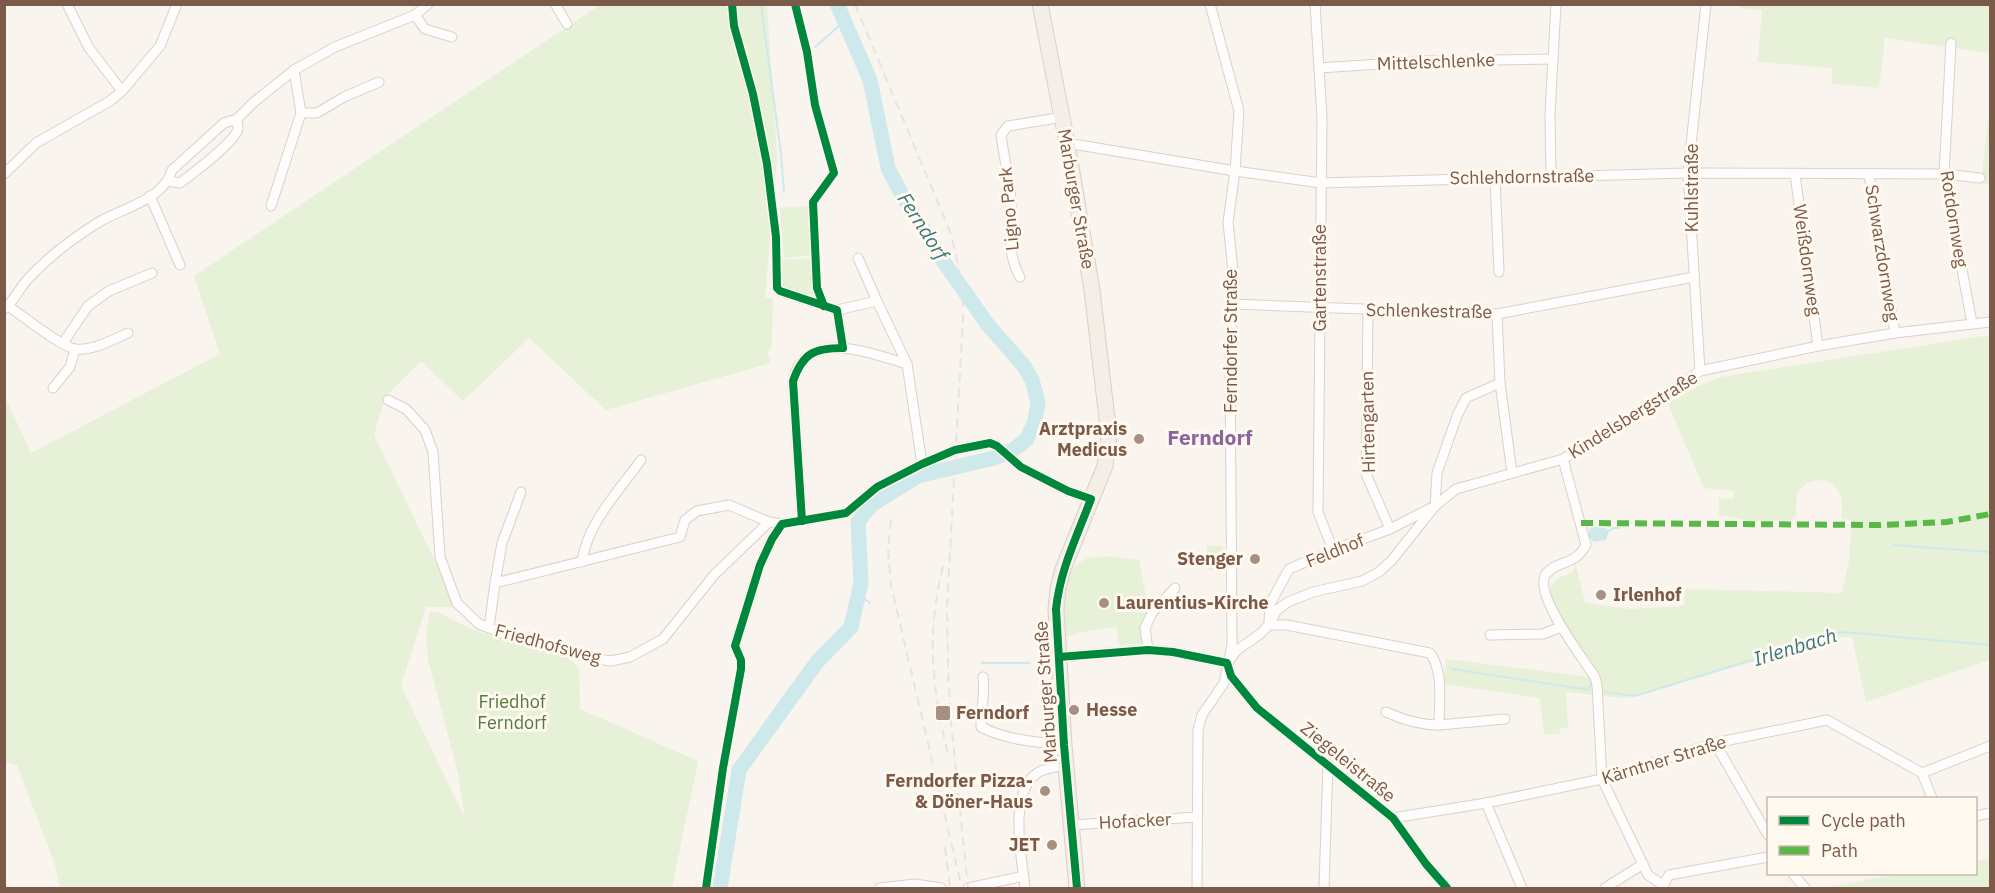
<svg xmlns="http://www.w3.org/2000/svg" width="1995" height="893" viewBox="0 0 1995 893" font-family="'IBM Plex Sans',sans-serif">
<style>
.green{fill:#e6f1d7}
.water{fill:#cde9eb}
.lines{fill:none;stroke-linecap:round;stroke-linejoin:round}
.stream{stroke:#cde9eb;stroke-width:2}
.river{stroke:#cde9eb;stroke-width:15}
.minor-casing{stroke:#d9d1cb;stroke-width:11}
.primary-casing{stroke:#dad0ca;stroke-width:17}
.minor{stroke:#fefdfc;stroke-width:9}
.primary{stroke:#f3eee6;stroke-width:15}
.rail{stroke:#e6e3e6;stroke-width:2;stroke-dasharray:9 6;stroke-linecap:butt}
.quiet{stroke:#58b947;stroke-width:6;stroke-dasharray:12 6;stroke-linecap:butt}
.cycleway-casing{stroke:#fff9f0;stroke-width:11}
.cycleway{stroke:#00873e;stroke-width:8}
.poi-dot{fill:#a79082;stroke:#fff9f0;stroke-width:2}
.labels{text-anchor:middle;stroke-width:6;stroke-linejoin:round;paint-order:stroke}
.street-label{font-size:18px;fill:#7b5a49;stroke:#fff9f0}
.poi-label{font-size:18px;font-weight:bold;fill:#7b5a49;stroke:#fff9f0;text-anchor:end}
.park-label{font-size:18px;fill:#517c3d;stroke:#fff9f0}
.water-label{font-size:20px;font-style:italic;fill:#3b7782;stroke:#fff9f0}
.quarter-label{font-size:21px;font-weight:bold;fill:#8a659e;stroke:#fff9f0}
</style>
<rect width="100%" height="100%" fill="#f9f4ed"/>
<!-- green -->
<g class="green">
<polygon points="1742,4 1990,5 1990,53 1885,38 1879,88 1832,84 1832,68 1758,62 1762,10 1741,8"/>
<polygon points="600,5 767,5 777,156 765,297 773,299 772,346 767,353 771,363 606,410 529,338 463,401 421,361 385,397 374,435 457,607 426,607 401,686 465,818 458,773 428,659 426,636 430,612 436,611 469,628 510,642 570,659 579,669 580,709 698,761 672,888 60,888 54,862 17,765 5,762 5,402 7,401 31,453 220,354 194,276"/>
<polygon points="1990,103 1990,185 1981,184"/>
<polygon points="808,206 812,255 784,258 780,208"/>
<polygon points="812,258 815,300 783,290 779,283 781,260"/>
<path d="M 1990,335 L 1990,660 L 1866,702 L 1852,637 L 1842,637 L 1624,698 L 1601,696 L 1600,678 L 1562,622 L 1549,589 L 1557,579 L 1574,571 L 1575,562 L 1585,603 L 1630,609 L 1684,606 L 1685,589 L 1842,593 L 1849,561 L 1852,520 L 1842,519 C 1842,509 1843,499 1838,490 C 1830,475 1805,478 1798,493 C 1795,501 1796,509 1796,517 L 1792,520 L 1751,521 L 1719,515 L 1719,498 L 1733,499 L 1734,491 L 1704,488 L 1668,404 L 1698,386 L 1721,377 Z"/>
<polygon points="1207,546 1223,546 1223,567 1208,571"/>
<path d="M 1115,557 L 1139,560 L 1149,612 L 1141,626 L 1143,643 L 1120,646 L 1116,627 L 1091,630 L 1066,637 C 1065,614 1058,569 1086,559 C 1095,556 1106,557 1115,557 Z"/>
<polygon points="1446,659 1591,677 1594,695 1566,692 1568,728 1561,728 1559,734 1544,734 1540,698 1444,684"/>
<polygon points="1990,859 1990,888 1824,888 1899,874 1976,874 1976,860"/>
</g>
<!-- water -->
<polygon class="water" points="1594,527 1605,528 1609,531 1606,540 1594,542 1589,537 1589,529"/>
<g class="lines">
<!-- stream -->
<g class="stream">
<polyline points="761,4 781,154 784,192"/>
<polyline points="815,47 839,26 842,17"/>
<polyline points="1609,531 1614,528 1619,528"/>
<polyline points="1894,545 1990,552"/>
<polyline points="858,594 870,603"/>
<polyline points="1548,611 1553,622"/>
<polyline points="982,663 1030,663"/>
<polyline points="1452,669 1590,690"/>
<polyline points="1586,689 1592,685 1589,675"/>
<polyline points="1605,692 1635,696 1843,632 1990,645"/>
</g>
<!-- river -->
<polyline class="river" points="720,888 739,770 817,662 851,627 861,583 858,522 871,505 918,476 994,458 1013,450 1027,439 1035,421 1038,402 1032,380 1024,366 988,325 941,258 902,195 888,168 870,80 837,4"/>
<!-- minor casing -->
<g class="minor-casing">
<g id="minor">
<polyline points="67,4 89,48 122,91"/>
<polyline points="555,4 567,24"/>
<polyline points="1315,4 1322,118 1318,512 1333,550"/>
<polyline points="415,15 425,29 452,37"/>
<polyline points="1951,43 1944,174 1972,323"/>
<polyline points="1319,68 1426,61 1553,59"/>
<polyline points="301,113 317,113 344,97 379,82"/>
<polyline points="1067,143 1235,171 1321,183 1688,173 1944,174 1980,178"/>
<polyline points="4,174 36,143 110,101 122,91 160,46 177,4"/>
<polyline points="1795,174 1818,346"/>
<polyline points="1869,174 1895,333"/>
<polyline points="1551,177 1550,114 1556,4"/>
<polyline points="1495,178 1499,272"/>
<path d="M 169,181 L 180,183 C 193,173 234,143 238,129 C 238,127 237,121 237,119"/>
<polyline points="150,196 180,265"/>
<polyline points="271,206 301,113 294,70"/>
<polyline points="858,258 877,301"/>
<path d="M 1020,277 C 1005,251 1013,227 1011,200 C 1009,178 1004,157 1001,135 L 1008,126 L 1063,117"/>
<polyline points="780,291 837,310 877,301 907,364 922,464"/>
<polyline points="1233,304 1497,314 1694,277"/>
<path d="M 8,306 C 23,316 60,346 75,349 C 93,351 112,340 128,333"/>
<path d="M 4,309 C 14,301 19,289 27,280 C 48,257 73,238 99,222 C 122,208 164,200 172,170 L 224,123 L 237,119 L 254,102 L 294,70 L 335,47 L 415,15 L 428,4"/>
<polyline points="837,310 843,348"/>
<polyline points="1368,310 1366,474 1390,529"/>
<polyline points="1497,314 1500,383 1512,473"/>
<polyline points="63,343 88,306 109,291 152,273"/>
<polyline points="1700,371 1688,173 1706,4"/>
<polyline points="53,388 70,367 75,349"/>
<polyline points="388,400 406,409 425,430 433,452 440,557 457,603 479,624 515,638 590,658 611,661 630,657 663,639 714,575 769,522 782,524 846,513 877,487 922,464 955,450 990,443 997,446 1021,467 1068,491 1091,499"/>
<path d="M 1563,459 L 1586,545 C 1575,566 1557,560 1546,574 C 1532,593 1584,660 1595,677 L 1597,685 L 1602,779 L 1648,875 L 1663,885"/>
<path d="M 802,521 L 793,381 C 795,375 796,369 800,364 C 825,333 876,355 907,364"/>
<path d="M 582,562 C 587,523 619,491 641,460"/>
<polyline points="495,583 502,543 521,492"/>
<polyline points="1269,622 1270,604 1289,569 1333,550 1390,529 1435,506 1437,473 1457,416 1466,398 1500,383"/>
<path d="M 1269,625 L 1287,625 L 1430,653 C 1444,672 1439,702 1439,725 L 1505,719"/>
<polyline points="489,628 495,583 680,537 685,520 697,511 729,505 769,522"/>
<polyline points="1490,635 1543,634 1561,627"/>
<polyline points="1148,650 1145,628 1152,613 1175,588"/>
<polyline points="1059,657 1148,650 1173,652 1227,663"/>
<polyline points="1230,659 1237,650 1260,634 1269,625 1277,610 1288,602 1313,592 1362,581 1379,572 1392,560 1435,506 1456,489 1563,459 1629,420 1700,371 1818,346 1895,333 1990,322"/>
<polyline points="741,660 735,646 760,565 772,539 782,524"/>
<polyline points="1228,666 1231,676 1257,708 1393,818 1426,864 1447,888"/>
<path d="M 983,677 C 985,694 981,709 981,727 C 1006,740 1036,742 1064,745"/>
<path d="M 1386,712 C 1403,720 1421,725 1439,725"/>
<polyline points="1715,743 1768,835"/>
<polyline points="1922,773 1990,746"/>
<polyline points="1486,803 1522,888"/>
<polyline points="1976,816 1990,813"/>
<polyline points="1393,818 1486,803 1602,779 1715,743 1827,720 1922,773 1932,798"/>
<polyline points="1072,825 1197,817"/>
<polyline points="1793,874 1805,888"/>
<polyline points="880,888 915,884 941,888"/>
<polyline points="968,888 1024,876"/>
<path d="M 1025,888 C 1022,859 1007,791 1039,772 C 1046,768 1058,767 1066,764"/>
<polyline points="1197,888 1198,730 1202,715 1224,683 1232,645 1230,348 1234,281 1228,222 1235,171 1239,111 1210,4"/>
<polyline points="1324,888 1328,764"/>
<polyline points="1605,888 1643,864"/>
<polyline points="1662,888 1669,875 1768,857"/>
</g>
</g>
<!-- primary casing -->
<g class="primary-casing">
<polyline id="primary" points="1040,4 1067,143 1092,290 1109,436 1105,466 1063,569 1058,588 1056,609 1064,745 1077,888"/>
</g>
<!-- minor -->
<use href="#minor" class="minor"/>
<!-- primary -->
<use href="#primary" class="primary"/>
<!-- rail -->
<g class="rail">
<polyline points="855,4 951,234 962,283 963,320 947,606 948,669 951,722 968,888"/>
<polyline points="891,520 888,549 891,585 960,880"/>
<path d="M 943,566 C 926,638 932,683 948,755"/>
<polyline points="945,847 950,888"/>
</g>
<!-- quiet -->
<polyline class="quiet" points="1581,523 1880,525 1947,522 1990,514"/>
<!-- cycleway casing -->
<g class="cycleway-casing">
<g id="cycleway">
<path d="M 732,4 L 734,26 L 753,94 L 767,164 L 776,237 L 777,288 L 780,291 L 837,310 L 843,348 C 814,348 803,353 793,381 L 802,521"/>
<polyline points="795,4 807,52 815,105 834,173 813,202 817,288 824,306"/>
<polyline points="1059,657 1148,650 1173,652 1227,663 1231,676 1257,708 1393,818 1426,864 1447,888"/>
<path d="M 706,888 L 723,768 L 741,669 L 741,660 L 735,646 L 760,565 L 772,539 L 782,524 L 846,513 L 877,487 L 922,464 L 955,450 L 990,443 L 997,446 L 1021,467 L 1068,491 L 1091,499 C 1077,536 1060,570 1056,609 L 1064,745 L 1077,888"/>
</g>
</g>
<!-- cycleway -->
<use href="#cycleway" class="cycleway"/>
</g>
<!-- markers -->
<g class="poi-dot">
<circle cx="1139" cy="439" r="6"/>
<circle cx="1255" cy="559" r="6"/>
<circle cx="1601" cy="595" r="6"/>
<circle cx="1104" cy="603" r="6"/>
<circle cx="1074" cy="710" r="6"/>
<rect x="935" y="705" width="16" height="16" rx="3"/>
<circle cx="1045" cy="791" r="6"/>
<circle cx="1052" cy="845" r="6"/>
</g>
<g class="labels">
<!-- street labels -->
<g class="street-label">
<text transform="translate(1436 62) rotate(-2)" y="6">Mittelschlenke</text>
<text transform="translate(1522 177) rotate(-1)" y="6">Schlehdornstraße</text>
<text transform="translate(1692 188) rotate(-90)" y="6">Kuhlstraße</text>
<text transform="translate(1076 199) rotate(80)" y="6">Marburger Straße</text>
<text transform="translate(1009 209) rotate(-95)" y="6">Ligno Park</text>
<text transform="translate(1954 219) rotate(81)" y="6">Rotdornweg</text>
<text transform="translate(1882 253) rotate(81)" y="6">Schwarzdornweg</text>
<text transform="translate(1807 260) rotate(82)" y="6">Weißdornweg</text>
<text transform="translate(1320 278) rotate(-90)" y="6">Gartenstraße</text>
<text transform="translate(1429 311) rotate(1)" y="6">Schlenkestraße</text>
<text transform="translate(1231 341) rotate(-90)" y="6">Ferndorfer Straße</text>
<text transform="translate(1633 415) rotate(-32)" y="6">Kindelsbergstraße</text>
<text transform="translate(1368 422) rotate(-91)" y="6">Hirtengarten</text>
<text transform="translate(1335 551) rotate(-22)" y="6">Feldhof</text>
<text transform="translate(548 644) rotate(15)" y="6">Friedhofsweg</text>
<text transform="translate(1046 692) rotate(-94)" y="6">Marburger Straße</text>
<text transform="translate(1664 760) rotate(-17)" y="6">Kärntner Straße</text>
<text transform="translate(1348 762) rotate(39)" y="6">Ziegeleistraße</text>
<text transform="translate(1135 821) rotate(-3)" y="6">Hofacker</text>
</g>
<!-- poi labels -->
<g class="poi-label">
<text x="1127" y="435">Arztpraxis<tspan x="1127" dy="21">Medicus</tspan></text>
<text x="1243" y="565">Stenger</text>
<text x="1613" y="601" text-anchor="start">Irlenhof</text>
<text x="1116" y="609" text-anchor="start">Laurentius-Kirche</text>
<text x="1086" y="716" text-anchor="start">Hesse</text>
<text x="956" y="719" text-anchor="start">Ferndorf</text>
<text x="1033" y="787">Ferndorfer Pizza-<tspan x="1033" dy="21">&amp; Döner-Haus</tspan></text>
<text x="1040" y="851">JET</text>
</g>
<!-- park labels -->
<g class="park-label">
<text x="512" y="708">Friedhof<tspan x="512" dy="21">Ferndorf</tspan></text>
</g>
<!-- water labels -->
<g class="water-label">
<text transform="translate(923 226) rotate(57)" y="7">Ferndorf</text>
<text transform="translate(1795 647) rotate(-17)" y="7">Irlenbach</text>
</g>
<!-- quarter labels -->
<g class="quarter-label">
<text x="1210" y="445">Ferndorf</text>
</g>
</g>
<!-- border -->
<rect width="1995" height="893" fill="none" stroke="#7b5a49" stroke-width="12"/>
<!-- legend -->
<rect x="1767" y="797" width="210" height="78" fill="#fff9f0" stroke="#cab9ad" stroke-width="1.5"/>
<rect x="1779" y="816" width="30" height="9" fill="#00873e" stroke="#cab9ad" stroke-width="1.5"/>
<text x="1821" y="827" font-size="18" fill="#7b5a49">Cycle path</text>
<rect x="1779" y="846" width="30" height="9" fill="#58b947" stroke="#cab9ad" stroke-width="1.5"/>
<text x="1821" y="857" font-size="18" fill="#7b5a49">Path</text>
</svg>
